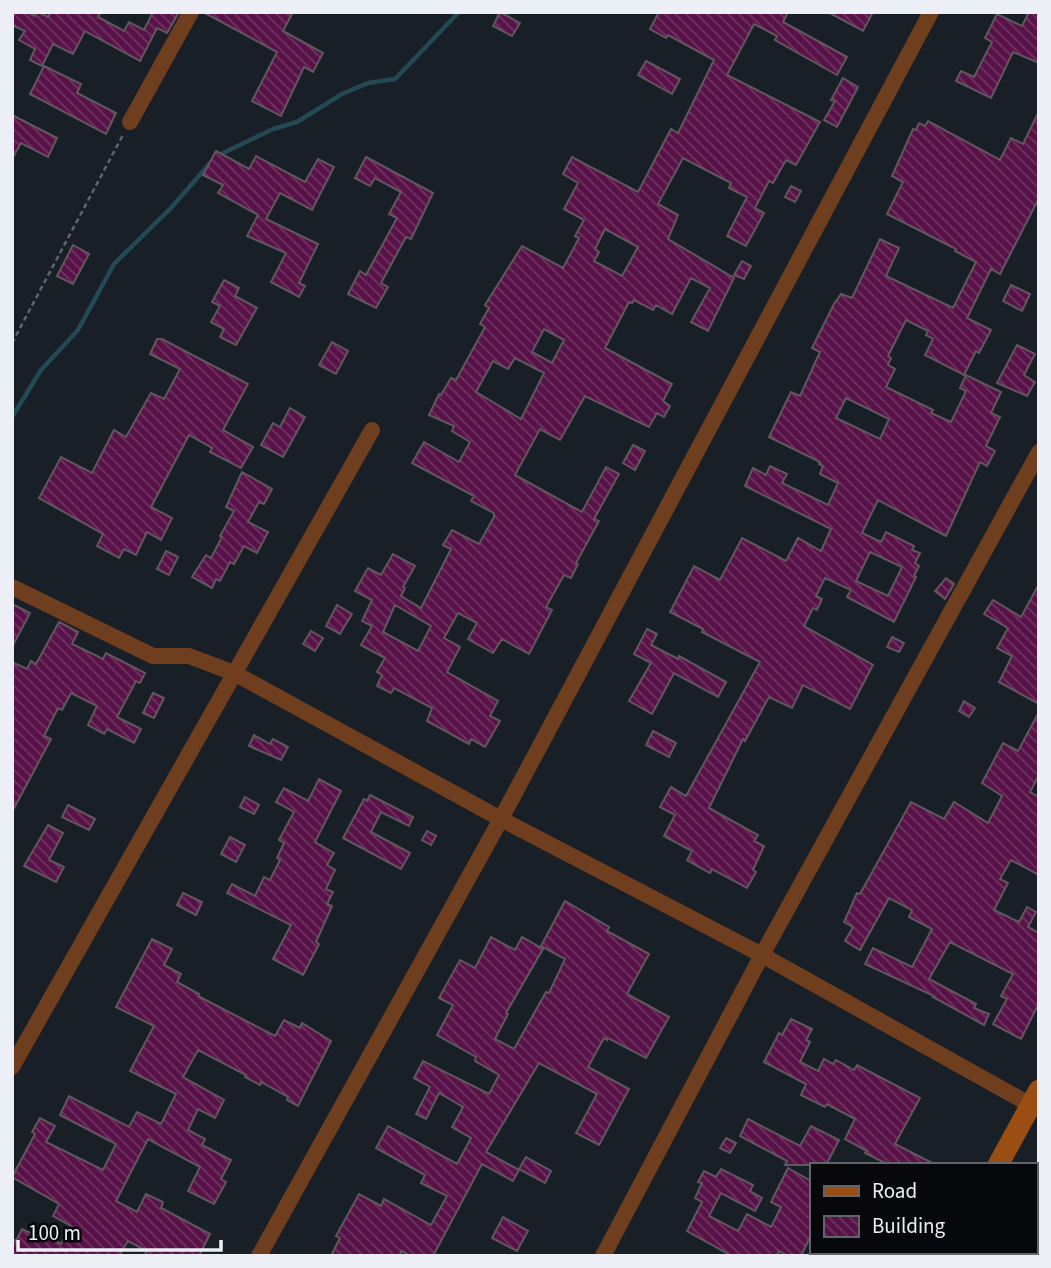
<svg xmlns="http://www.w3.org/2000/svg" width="1051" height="1268" viewBox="0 0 1051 1268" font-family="'Source Sans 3',sans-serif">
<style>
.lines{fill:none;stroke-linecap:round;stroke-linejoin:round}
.stream{stroke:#234a54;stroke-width:4.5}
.building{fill:url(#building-back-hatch);stroke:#62575e;stroke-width:2;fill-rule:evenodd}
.path{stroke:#60656c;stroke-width:2.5;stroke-dasharray:5 3.5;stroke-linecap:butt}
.street{stroke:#6e3e1f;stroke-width:16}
.secondary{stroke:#9b4e13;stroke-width:21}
</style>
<defs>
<pattern id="building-back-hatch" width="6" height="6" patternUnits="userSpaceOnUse" patternTransform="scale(1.75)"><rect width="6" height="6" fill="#581248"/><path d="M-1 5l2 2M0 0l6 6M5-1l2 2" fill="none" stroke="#703563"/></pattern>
</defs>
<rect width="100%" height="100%" fill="#191f26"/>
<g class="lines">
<!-- stream -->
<g class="stream">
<polyline points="219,155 273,129 297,122 342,94 368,83 395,79 459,12"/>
<polyline points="12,417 41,370 78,330 114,264 170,209 212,161"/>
</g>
</g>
<!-- building -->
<g class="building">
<polygon points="12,12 27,12 35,16 38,12 48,17 50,12 101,12 98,17 124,31 129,22 144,30 153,12 179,12 167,33 157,28 140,61 85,31 73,54 53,44 42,66 30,60 35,49 19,40 25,31 12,25"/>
<polygon points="203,12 293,12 283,31 323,53 313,72 304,67 281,116 252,101 277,52"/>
<polygon points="500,12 520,23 512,36 493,26"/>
<path d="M 659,12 L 788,12 L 783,22 L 847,57 L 837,75 L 775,40 L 777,36 L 754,24 L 727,75 L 820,122 L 796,165 L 786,160 L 773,183 L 769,181 L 755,208 L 764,213 L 746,246 L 727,236 L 747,197 L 729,188 L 731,183 L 683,158 L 658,204 L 678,215 L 668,239 L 734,278 L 708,331 L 691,322 L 710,288 L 691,278 L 672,314 L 656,305 L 653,310 L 634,300 L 632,303 L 629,302 L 605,348 L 672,384 L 663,401 L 670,406 L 664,417 L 657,413 L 649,427 L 585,396 L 560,440 L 540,429 L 515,475 L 582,512 L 606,467 L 619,474 L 594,519 L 599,521 L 576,563 L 578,564 L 571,578 L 564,575 L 546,607 L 552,610 L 529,654 L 502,639 L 493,653 L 468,639 L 477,623 L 458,613 L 444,638 L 460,647 L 447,672 L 498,701 L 490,716 L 500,721 L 485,747 L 471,739 L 469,744 L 427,721 L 432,708 L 394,688 L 391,693 L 377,686 L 382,675 L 377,672 L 385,658 L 361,645 L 372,626 L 362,621 L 372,600 L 355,591 L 368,568 L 381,575 L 393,554 L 415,566 L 403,587 L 405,588 L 401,596 L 421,608 L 451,549 L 443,545 L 452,530 L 479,544 L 494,517 L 494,513 L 471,501 L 474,496 L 412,463 L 424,442 L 459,462 L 470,442 L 452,431 L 454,426 L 429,415 L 439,394 L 441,395 L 451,378 L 456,380 L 485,327 L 480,324 L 489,308 L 485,305 L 522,246 L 563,268 L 579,238 L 575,236 L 584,220 L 564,209 L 578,183 L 563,174 L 572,157 L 638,192 L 671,129 L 678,133 L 714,60 L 668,35 L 666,38 L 650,29 ZM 605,229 L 638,247 L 622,276 L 594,261 L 599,252 L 595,249 ZM 544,329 L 564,340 L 552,363 L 532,352 ZM 515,358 L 544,373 L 521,419 L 476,392 L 493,361 L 508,369 ZM 395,605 L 431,626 L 418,651 L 383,632 Z"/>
<polygon points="828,12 873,12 863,31"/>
<polygon points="1029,12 1039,12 1039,63 1013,52 991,98 956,81 961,71 974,77 992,42 985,38 997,14 1022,26"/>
<polygon points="646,61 680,79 672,94 638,75"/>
<polygon points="44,66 81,84 77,93 116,113 106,134 30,94"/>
<polygon points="843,78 858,87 837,127 824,120 835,101 831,100"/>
<path d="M 1039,111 L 1039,198 L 1000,274 L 991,269 L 967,318 L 991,330 L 979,353 L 976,351 L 964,375 L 925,355 L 933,339 L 926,335 L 928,331 L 906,320 L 888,356 L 891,358 L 888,365 L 895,369 L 886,387 L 933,410 L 931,413 L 951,422 L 966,391 L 960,388 L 966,375 L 1001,392 L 991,413 L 1000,417 L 986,446 L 995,451 L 987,466 L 980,462 L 946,536 L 878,500 L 862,533 L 881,542 L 886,532 L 914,546 L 912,550 L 920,553 L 915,563 L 919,566 L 914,576 L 916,577 L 894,622 L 847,597 L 851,590 L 825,578 L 816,596 L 822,599 L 817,610 L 813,608 L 804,626 L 873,665 L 850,709 L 803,685 L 792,708 L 769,697 L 745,741 L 743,739 L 709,808 L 758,835 L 754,841 L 764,846 L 753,870 L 756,872 L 747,888 L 712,869 L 710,873 L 687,860 L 692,851 L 664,836 L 675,815 L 660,807 L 671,787 L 686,796 L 760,662 L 702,632 L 703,629 L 670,612 L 694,566 L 720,580 L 742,538 L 786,561 L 798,538 L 821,551 L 831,529 L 745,486 L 753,468 L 766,475 L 770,466 L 787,474 L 782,483 L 828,505 L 838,483 L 820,474 L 823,466 L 819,464 L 820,462 L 769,437 L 791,392 L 800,396 L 820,352 L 812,348 L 834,304 L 841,294 L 852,298 L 880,239 L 899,248 L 886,276 L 953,308 L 976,262 L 955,251 L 956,249 L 887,214 L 903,182 L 892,176 L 913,129 L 916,130 L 919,123 L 925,126 L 928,121 L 1000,160 L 1011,138 L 1023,144 ZM 846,398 L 889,419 L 880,439 L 836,418 ZM 870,552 L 902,567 L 888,596 L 856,581 Z"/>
<polygon points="12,115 57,138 48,157 21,143 12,159"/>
<polygon points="216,151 249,169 256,156 305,182 318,159 334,167 312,210 280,193 266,219 318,244 299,283 305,286 299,297 271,282 286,253 247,236 258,215 218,193 223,185 203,175"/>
<polygon points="366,157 433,193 411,239 406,237 381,283 388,287 376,308 348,294 360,271 366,275 397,218 389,214 401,192 375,178 370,186 355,178"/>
<polygon points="791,186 801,191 795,202 785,197"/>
<polygon points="73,245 89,254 73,284 57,276"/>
<polygon points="742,261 751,266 744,279 734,275"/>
<polygon points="224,280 239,288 235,296 257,308 236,345 220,337 224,329 211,322 220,306 212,302"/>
<polygon points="1011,285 1030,294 1022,311 1003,301"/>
<polygon points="157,339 162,339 248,384 223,430 253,447 241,468 210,452 212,448 189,435 151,507 172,518 161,540 147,532 136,555 124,549 119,558 97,546 103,534 39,498 61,457 92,473 114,430 126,437 151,393 164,399 180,369 150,354"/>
<polygon points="332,342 348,351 336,374 319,365"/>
<polygon points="1017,345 1035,354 1024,375 1035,382 1027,396 997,383"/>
<polygon points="290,408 305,417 283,457 261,445 273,423 280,427"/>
<polygon points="633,445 645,451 635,470 623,463"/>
<polygon points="242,472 272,489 264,504 259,502 248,522 268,532 257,553 244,546 234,564 230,562 220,581 216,579 212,588 192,577 206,555 211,558 222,537 220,536 234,511 226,507"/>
<polygon points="166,551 178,557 169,575 157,569"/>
<polygon points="946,578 954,584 945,599 935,591"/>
<polygon points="1039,584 1039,704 999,682 1012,656 997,648 1008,628 984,614 993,600 1021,617"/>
<polygon points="12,604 30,613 12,647"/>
<polygon points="337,605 352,614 340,634 326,626"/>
<polygon points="59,622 78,632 72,644 103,659 106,653 145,673 140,683 136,681 117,717 141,729 134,743 107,729 104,734 88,725 97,706 71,693 62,710 58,708 44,736 51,739 12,812 12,662 27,669 31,661 36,664"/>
<polygon points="647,629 657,634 651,645 678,659 679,656 726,682 718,697 674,673 652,714 629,701 651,663 634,654"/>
<polygon points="311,631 323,638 315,651 303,644"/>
<polygon points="892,637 904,643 899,652 887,647"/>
<polygon points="153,693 164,698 154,718 143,713"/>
<polygon points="964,701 975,708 969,717 959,711"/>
<polygon points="1039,712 1039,775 1030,792 1039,797 1039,875 1011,860 1000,879 1008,883 994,910 1019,922 1027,907 1036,912 1028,927 1039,933 1039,1003 1021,1039 993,1024 1007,999 1001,996 1013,974 950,942 929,979 976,1004 974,1008 989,1014 984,1025 933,997 934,996 865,964 873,948 912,967 932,929 909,917 912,910 889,898 860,950 845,941 853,927 844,922 857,893 860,894 911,802 944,819 954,802 988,823 1002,796 982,783 1003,743 1018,751"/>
<polygon points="653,731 676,743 669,757 646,745"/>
<polygon points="254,735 270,744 273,739 288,747 281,760 249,746"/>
<polygon points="319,779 341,791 315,842 334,853 327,865 335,870 326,889 333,892 327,904 332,906 316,942 319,944 303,975 273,959 291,925 227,893 232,884 255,896 264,877 270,880 280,860 277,858 284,843 279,840 294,812 276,802 284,788 308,801"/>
<polygon points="370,795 413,817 409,826 381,812 371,832 410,853 401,869 343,838 364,799 367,801"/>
<polygon points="245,797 259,805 254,814 240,807"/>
<polygon points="68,805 95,819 89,830 62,817"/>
<polygon points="48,825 63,833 49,860 64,867 56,882 24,866"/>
<polygon points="427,831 436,836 431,845 422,840"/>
<polygon points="230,837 245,845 236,862 221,854"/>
<polygon points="183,893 202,902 196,915 177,905"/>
<polygon points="565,901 609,927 607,931 649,954 627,994 669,1017 646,1058 608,1038 607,1040 604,1038 588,1067 629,1089 599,1145 576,1133 597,1094 539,1063 486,1152 519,1170 513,1181 482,1164 433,1256 410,1256 402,1251 399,1256 331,1256 340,1238 336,1236 359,1194 381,1206 384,1199 431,1225 447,1196 421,1183 425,1175 376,1148 388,1126 457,1164 471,1138 452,1127 463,1107 439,1093 426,1119 416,1114 430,1087 414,1078 423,1061 489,1094 499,1075 475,1061 476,1057 437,1035 453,1005 439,998 460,960 475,968 491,937 515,950 522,937 543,949 506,1013 508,1014 495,1039 514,1049 546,992 549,993 565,959 541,946"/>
<polygon points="152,939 172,949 164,965 181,974 177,982 199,994 198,996 275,1036 284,1020 300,1028 302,1023 331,1041 298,1106 287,1100 288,1097 261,1082 260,1085 245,1077 246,1075 198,1050 183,1077 224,1100 215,1118 198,1109 188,1130 205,1139 202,1145 231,1160 221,1179 226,1182 214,1204 188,1191 200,1167 148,1139 116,1201 137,1212 146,1194 163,1202 161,1208 210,1234 199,1256 144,1256 147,1251 128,1241 119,1256 12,1256 12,1239 16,1241 22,1229 39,1237 41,1233 61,1244 71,1226 53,1216 59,1204 12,1177 35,1134 32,1132 40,1118 55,1126 46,1142 103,1170 116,1144 60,1115 69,1096 129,1127 137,1112 161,1124 176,1094 130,1071 154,1026 116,1007"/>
<polygon points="791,1019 812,1029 806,1040 810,1042 800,1062 818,1071 824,1059 833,1064 836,1060 854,1070 857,1065 920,1098 895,1144 936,1165 889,1165 865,1153 867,1151 845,1139 855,1119 827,1104 825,1107 801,1095 806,1084 764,1062 779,1033 782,1035"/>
<polygon points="748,1119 800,1146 811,1126 839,1140 826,1165 785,1165 787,1161 740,1136"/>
<polygon points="726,1138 736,1143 730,1153 720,1148"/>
<polygon points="526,1157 551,1171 545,1183 519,1169"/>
<polygon points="788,1168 811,1181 811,1235 801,1256 788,1256 779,1251 777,1256 732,1256 687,1231 702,1202 695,1198 702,1183 698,1182 704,1171 716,1177 721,1169 753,1185 750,1191 762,1198 755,1211 721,1193 709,1216 738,1231 747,1214 771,1227 781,1207 771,1202"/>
<polygon points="503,1217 528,1231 517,1251 492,1238"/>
</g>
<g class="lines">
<!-- path -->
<polyline class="path" points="12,343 124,133"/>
<!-- street -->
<g class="street">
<polyline points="130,122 191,12"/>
<polyline points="12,587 153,656 189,656 234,673 501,819 762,955 1038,1109"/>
<polyline points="12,1067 372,430"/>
<polyline points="259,1256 501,819 931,12"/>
<polyline points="603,1256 762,955 1039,452"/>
</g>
<!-- secondary -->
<g class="secondary">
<polyline points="998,1165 1039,1090"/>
<polyline points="949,1256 951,1252"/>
</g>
</g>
<!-- border -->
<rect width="1051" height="1268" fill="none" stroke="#ecf0f6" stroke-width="28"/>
<!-- legend -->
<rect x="810" y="1163" width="228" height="91" fill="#06080c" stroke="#62656a" stroke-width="2"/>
<rect x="824" y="1186" width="35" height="10" fill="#9b4e13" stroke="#62656a" stroke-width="2"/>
<text x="872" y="1198" font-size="21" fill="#ecf0f6">Road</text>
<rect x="824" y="1216" width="35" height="21" fill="url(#building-back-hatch)" stroke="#62656a" stroke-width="2"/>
<text x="872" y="1233" font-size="21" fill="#ecf0f6">Building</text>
<!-- scale -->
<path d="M18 1240v10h203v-10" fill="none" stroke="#ecf0f6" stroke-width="3.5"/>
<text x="28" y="1240" font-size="21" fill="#ecf0f6" stroke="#06080c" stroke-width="5" paint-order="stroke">100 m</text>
</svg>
